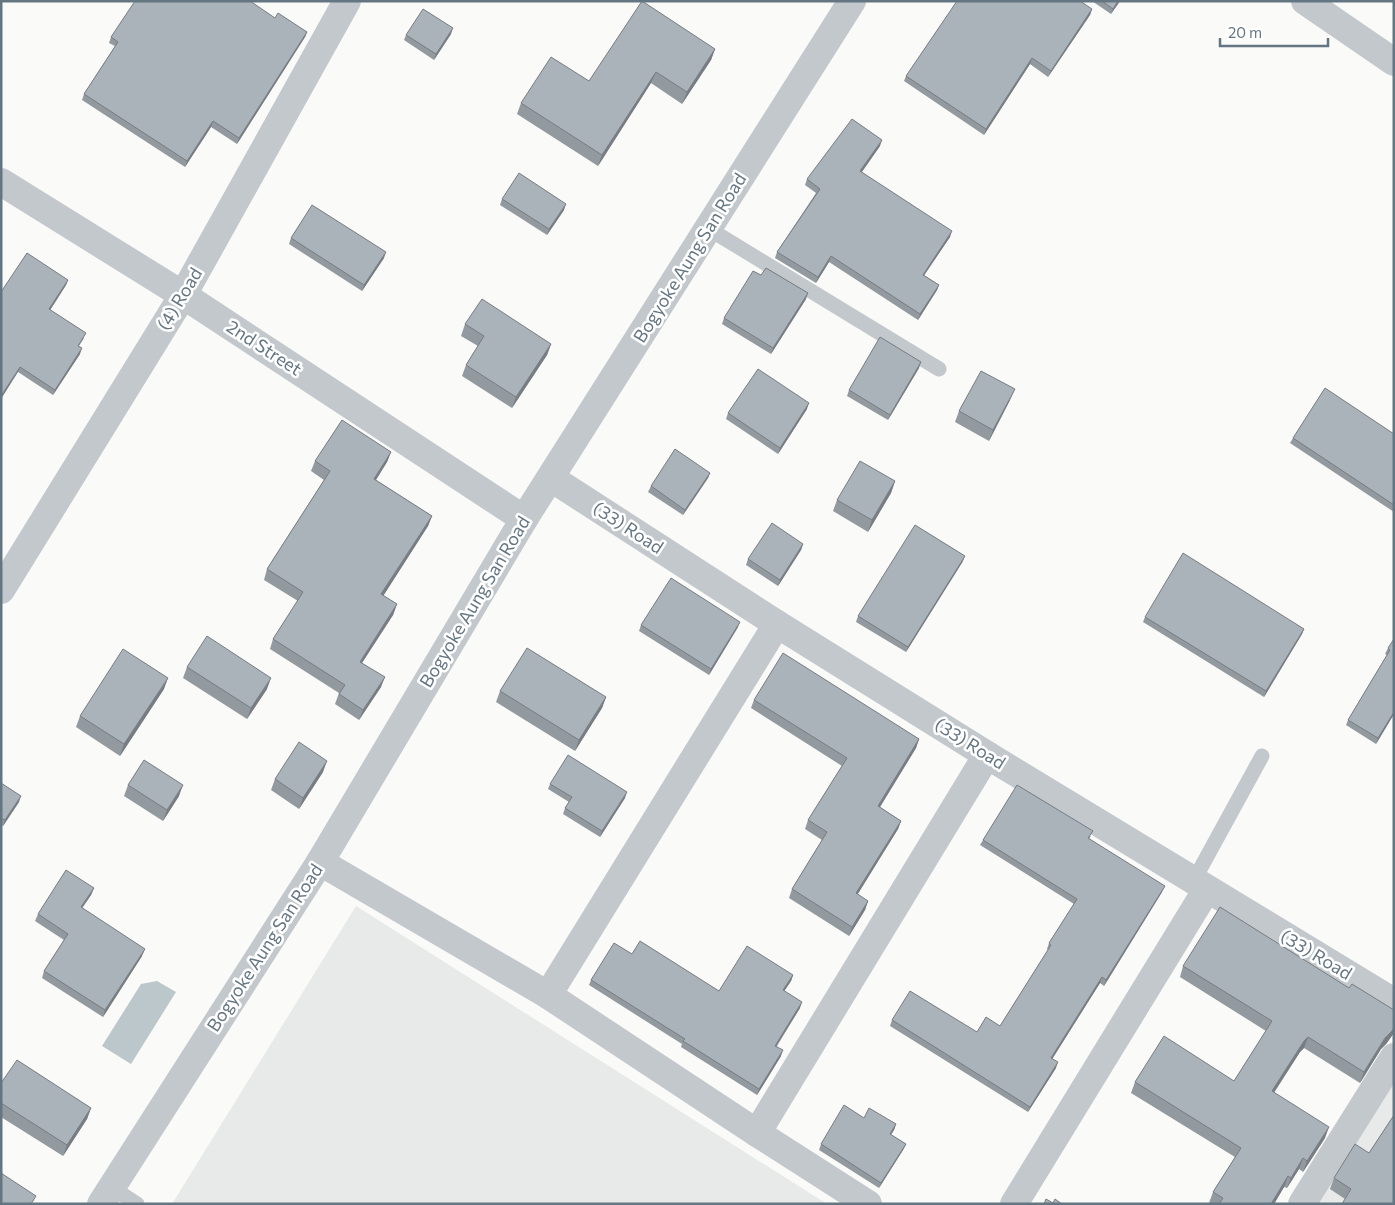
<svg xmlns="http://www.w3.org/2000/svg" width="1395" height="1205" viewBox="0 0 1395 1205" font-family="Commissioner,sans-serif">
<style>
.built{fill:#e8e9e9}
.water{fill:#bbc7cb}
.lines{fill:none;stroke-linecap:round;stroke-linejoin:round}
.service{stroke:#c3c8cc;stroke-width:15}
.minor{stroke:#c3c8cc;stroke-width:28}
.wall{fill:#929a9f}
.shaded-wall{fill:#777d82}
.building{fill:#aab3b9;stroke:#777d82}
.labels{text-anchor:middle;stroke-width:5;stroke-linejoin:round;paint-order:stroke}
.street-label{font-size:18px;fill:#657683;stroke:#fff}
</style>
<rect width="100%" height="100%" fill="#fafaf8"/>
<!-- built -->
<g class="built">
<polygon points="356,906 827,1204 172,1204"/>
<polygon points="1394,1071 1394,1204 1311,1204"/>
</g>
<!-- water -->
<polygon class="water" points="157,981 176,992 131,1064 102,1046 141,984"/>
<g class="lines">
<!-- service -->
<g class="service">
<polyline points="709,229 939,369"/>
<polyline points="1193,882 1262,756"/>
<polyline points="111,1187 137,1204"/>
</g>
<!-- minor -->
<g class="minor">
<polyline points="1305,1 1394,62"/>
<polyline points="1,182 183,295 524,519"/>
<polyline points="551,478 777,624 987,755 1394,1002"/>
<polyline points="1,590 183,295 347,1"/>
<polyline points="320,862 548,995 757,1133 868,1204"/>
<polyline points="548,995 777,624"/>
<polyline points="757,1133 987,755"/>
<polyline points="101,1204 320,862 524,519 852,1"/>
<polyline points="1014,1204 1207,889"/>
<polyline points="1302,1204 1394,1057"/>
</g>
</g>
<!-- wall -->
<g class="wall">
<polygon points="1092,1 1120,1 1111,14"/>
<polygon points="1092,9 1090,15 1048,77 1030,64 984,135 904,81 906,76"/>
<polygon points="275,18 307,32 305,37 237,144 211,127 185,167 82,100 84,94 115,46 109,43 111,37"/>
<polygon points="451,34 434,60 404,40 406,35"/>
<polygon points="715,49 711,60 682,104 651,83 598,166 517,114 521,103 589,81"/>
<polygon points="880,146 862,172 950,237 924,275 939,285 937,290 918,320 829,262 816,283 775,258 777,252 816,193 805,185 807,179"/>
<polygon points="502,199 564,210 547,235 500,205"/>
<polygon points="291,238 384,258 362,291 289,244"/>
<polygon points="761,275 806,299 771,354 722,324 724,318"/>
<polygon points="68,280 66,285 50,310 84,338 79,346 80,354 53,395 18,372 1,292"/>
<polygon points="465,324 551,344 547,355 512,408 462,376 466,365 478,346 461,336"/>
<polygon points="919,368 888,420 847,396 849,390"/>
<polygon points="1010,400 989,441 955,422 959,411"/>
<polygon points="807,409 778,454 726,419 728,413"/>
<polygon points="1394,434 1394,512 1290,443 1293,438"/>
<polygon points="391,452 387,462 376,480 432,516 428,526 383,596 397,604 393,615 362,663 381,687 359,720 335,704 339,693 270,649 273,639 298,601 264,580 267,569 324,480 311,471 315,461"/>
<polygon points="710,473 708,478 683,515 648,492 651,486"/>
<polygon points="895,481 891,493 868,532 833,511 837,500"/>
<polygon points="803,544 801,550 778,586 746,565 748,559"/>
<polygon points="963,561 906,652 856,622 858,616"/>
<polygon points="1145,617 1304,629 1302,634 1264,697 1143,622"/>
<polygon points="641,625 738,627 709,675 639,631"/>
<polygon points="1394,639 1394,714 1376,744 1346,725 1348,720 1387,655 1385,654 1388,648"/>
<polygon points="187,667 267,689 247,719 183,678"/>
<polygon points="164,689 120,756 76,727 80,716"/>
<polygon points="500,691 606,697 602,708 575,751 496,702"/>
<polygon points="754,700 919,739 916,748 880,807 901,821 898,829 857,894 868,901 865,910 849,936 789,898 792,889 822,840 805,829 808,820 842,766 751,708"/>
<polygon points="323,772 299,809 271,790 275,779"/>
<polygon points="1,783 19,802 3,826 1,825"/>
<polygon points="550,784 625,798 600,837 563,814 565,808 569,802 548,789"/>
<polygon points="128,785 179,796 163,821 124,796"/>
<polygon points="1091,836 1089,839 1162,892 1104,986 1100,983 1052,1059 1056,1068 1028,1112 890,1026 892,1020 977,1032 1000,1026 1048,950 1047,949 1049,943 1074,904 980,845 983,840"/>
<polygon points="94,888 91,895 82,908 142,956 103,1017 42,978 44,971 64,940 35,921 38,914"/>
<polygon points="632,954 719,991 793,975 791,981 784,991 800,1008 777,1046 781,1056 757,1095 681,1047 682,1044 589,985 591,980"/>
<polygon points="1183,966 1387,1043 1381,1049 1360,1083 1304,1048 1300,1052 1274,1092 1325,1138 1303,1172 1299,1169 1287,1188 1284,1187 1274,1204 1211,1204 1209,1203 1213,1192 1235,1157 1131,1093 1135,1082 1234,1081 1266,1031 1180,977"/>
<polygon points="1,1083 91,1108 87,1119 63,1156 1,1117"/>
<polygon points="1394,1115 1345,1199 1330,1189 1334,1178 1369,1153"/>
<polygon points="864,1118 896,1124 894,1130 891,1135 906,1144 903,1150 879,1188 819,1150 821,1144"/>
</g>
<!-- shaded-wall -->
<g class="shaded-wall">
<polygon points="1118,1 1120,1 1111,14 1113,9"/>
<polygon points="1092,9 1090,15 1048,77 1051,71"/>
<polygon points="453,28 451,34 434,60 436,54"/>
<polygon points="307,32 305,37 237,144 239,138"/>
<polygon points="715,49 711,60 682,104 687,92"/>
<polygon points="1032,58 1030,64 984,135 986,129"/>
<polygon points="656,72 651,83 598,166 602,155"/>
<polygon points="213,121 211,127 185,167 187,161"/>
<polygon points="882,140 880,146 858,177 860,171"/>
<polygon points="566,204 564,210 547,235 549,229"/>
<polygon points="952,231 950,237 921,280 923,275"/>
<polygon points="386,252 384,258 362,291 364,285"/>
<polygon points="831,256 829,262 816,283 818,277"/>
<polygon points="68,280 66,285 47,315 49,309"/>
<polygon points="939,285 937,290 918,320 920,314"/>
<polygon points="808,293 806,299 771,354 773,348"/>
<polygon points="551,344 547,355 512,408 516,397"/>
<polygon points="82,348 80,354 53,395 55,390"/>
<polygon points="921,362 919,368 888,420 890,415"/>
<polygon points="20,367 18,372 1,399 1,396"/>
<polygon points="1015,389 1010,400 989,441 993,430"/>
<polygon points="809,403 807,409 778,454 780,448"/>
<polygon points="391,452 387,462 370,489 374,479"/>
<polygon points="710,473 708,478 683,515 685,510"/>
<polygon points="895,481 891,493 868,532 872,520"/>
<polygon points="432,516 428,526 378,604 381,594"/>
<polygon points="803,544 801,550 778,586 780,580"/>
<polygon points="965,556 963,561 906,652 908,647"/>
<polygon points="397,604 393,615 356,672 360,662"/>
<polygon points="740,622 738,627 709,675 711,669"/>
<polygon points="1304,629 1302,634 1264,697 1266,691"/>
<polygon points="385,677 381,687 359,720 363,710"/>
<polygon points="168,678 164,689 120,756 124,744"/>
<polygon points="271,678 267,689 247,719 251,708"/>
<polygon points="606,697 602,708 575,751 579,740"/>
<polygon points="1394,712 1394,714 1376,744 1378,738"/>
<polygon points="919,739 916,748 875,815 878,806"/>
<polygon points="327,761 323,772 299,809 303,798"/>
<polygon points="183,785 179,796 163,821 167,810"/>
<polygon points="627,792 625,798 600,837 602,831"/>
<polygon points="21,796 19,802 3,826 5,820"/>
<polygon points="901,821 898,829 853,902 856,893"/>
<polygon points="1165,886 1162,892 1104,986 1106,980"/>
<polygon points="94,888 91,895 78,914 81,907"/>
<polygon points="868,901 865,910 849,936 852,927"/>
<polygon points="145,949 142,956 103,1017 105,1010"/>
<polygon points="793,975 791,981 781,996 783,990"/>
<polygon points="1102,977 1100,983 1049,1064 1051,1058"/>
<polygon points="802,1002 800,1008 773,1051 775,1046"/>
<polygon points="1394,1028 1394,1033 1387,1043 1381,1049 1360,1083 1364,1072 1385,1038"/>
<polygon points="1308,1037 1304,1048 1300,1052 1268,1102 1272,1091 1304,1041"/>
<polygon points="783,1050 781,1056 757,1095 759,1089"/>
<polygon points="1058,1062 1056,1068 1028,1112 1030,1107"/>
<polygon points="91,1108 87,1119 63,1156 67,1145"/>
<polygon points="896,1124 894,1130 887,1140 890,1134"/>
<polygon points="1329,1127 1325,1138 1303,1172 1307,1161"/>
<polygon points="906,1144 903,1150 879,1188 881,1183"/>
<polygon points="1303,1158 1299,1169 1287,1188 1291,1178"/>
<polygon points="1288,1176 1284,1187 1274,1204 1271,1204"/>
</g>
<!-- building -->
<g class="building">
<polygon points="135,1 250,1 275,18 278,13 307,32 239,138 213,121 187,161 84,94 118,42 111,37"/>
<polygon points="642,1 715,49 687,92 656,72 602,155 521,103 551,57 589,81"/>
<polygon points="957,1 1080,1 1092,9 1051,71 1032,58 986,129 906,76"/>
<polygon points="1102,1 1118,1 1113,9"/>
<polygon points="423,9 453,28 436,54 406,35"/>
<polygon points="852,119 882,140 860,171 952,231 923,275 939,285 920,314 831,256 818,277 777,252 820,189 807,179"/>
<polygon points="519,173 566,204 549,229 502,199"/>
<polygon points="312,205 386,252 364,285 291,238"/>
<polygon points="27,253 68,280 49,309 86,333 78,346 82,348 55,390 20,367 1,396 1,292"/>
<polygon points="766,268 808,293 773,348 724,318 753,271 761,275"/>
<polygon points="482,299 551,344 516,397 466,365 484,336 465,324"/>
<polygon points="880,337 921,362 890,415 849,390"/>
<polygon points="758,369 809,403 780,448 728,413"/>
<polygon points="981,371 1015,389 993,430 959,411"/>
<polygon points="1325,388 1394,434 1394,505 1293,438"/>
<polygon points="342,420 391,452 374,479 432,516 381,594 397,604 360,662 385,677 363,710 339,694 345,685 273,639 303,592 267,569 330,471 315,461"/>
<polygon points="675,449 710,473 685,510 651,486"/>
<polygon points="860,461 895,481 872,520 837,500"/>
<polygon points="772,523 803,544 780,580 748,559"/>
<polygon points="915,525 965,556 908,647 858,616"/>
<polygon points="1183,553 1304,629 1266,691 1145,617"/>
<polygon points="671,578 740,622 711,669 641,625"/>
<polygon points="207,636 271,678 251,708 187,667"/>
<polygon points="1394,639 1394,712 1378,738 1348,720 1390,650 1388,648"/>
<polygon points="527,648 606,697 579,740 500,691"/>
<polygon points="123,649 168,678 124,744 80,716"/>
<polygon points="783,653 919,739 878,806 901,821 856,893 868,901 852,927 792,889 827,832 808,820 847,758 754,700"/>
<polygon points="299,742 327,761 303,798 275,779"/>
<polygon points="568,755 627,792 602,831 565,808 572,797 550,784"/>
<polygon points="144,760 183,785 167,810 128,785"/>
<polygon points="1,783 21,796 5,820 1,818"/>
<polygon points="1017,785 1093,831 1088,838 1165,886 1106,980 1102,977 1051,1058 1058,1062 1030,1107 892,1020 910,991 977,1032 986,1017 1000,1026 1051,945 1049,943 1077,899 983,840"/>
<polygon points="66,870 94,888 81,907 145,949 105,1010 44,971 68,934 38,914"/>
<polygon points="1220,907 1349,988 1352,984 1394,1010 1394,1028 1391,1032 1385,1038 1364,1072 1308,1037 1304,1041 1272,1091 1329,1127 1307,1161 1303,1158 1291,1178 1288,1176 1271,1204 1219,1204 1223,1198 1213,1192 1241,1148 1135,1082 1164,1036 1234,1081 1272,1021 1183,966"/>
<polygon points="640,941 719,991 747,946 793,975 783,990 802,1002 775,1046 783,1050 759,1089 683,1041 685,1039 591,980 614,943 632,954"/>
<polygon points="17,1060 91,1108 67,1145 1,1103 1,1083"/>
<polygon points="844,1105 864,1118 869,1108 896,1124 890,1134 906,1144 881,1183 821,1144"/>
<polygon points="1394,1115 1394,1204 1342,1204 1351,1189 1334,1178 1355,1144 1369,1153"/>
<polygon points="1,1173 36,1196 31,1204 1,1204"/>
<polygon points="1046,1199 1053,1203 1055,1199 1062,1204 1044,1204"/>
</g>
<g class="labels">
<!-- street labels -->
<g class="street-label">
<text transform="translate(690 258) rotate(-58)" y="6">Bogyoke Aung San Road</text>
<text transform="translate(180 299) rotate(-59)" y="6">(4) Road</text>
<text transform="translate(264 348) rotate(33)" y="6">2nd Street</text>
<text transform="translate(628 528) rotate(33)" y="6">(33) Road</text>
<text transform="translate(475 602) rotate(-59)" y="6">Bogyoke Aung San Road</text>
<text transform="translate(970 744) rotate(32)" y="6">(33) Road</text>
<text transform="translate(265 948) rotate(-57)" y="6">Bogyoke Aung San Road</text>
<text transform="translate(1316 955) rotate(31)" y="6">(33) Road</text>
</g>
</g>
<!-- border -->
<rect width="1395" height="1205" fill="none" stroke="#657683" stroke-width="5"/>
<!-- scale -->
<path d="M1220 38v8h108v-8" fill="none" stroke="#657683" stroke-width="2.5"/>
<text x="1228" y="38" font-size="15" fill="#657683" stroke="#ffffff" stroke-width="4" paint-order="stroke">20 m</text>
</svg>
